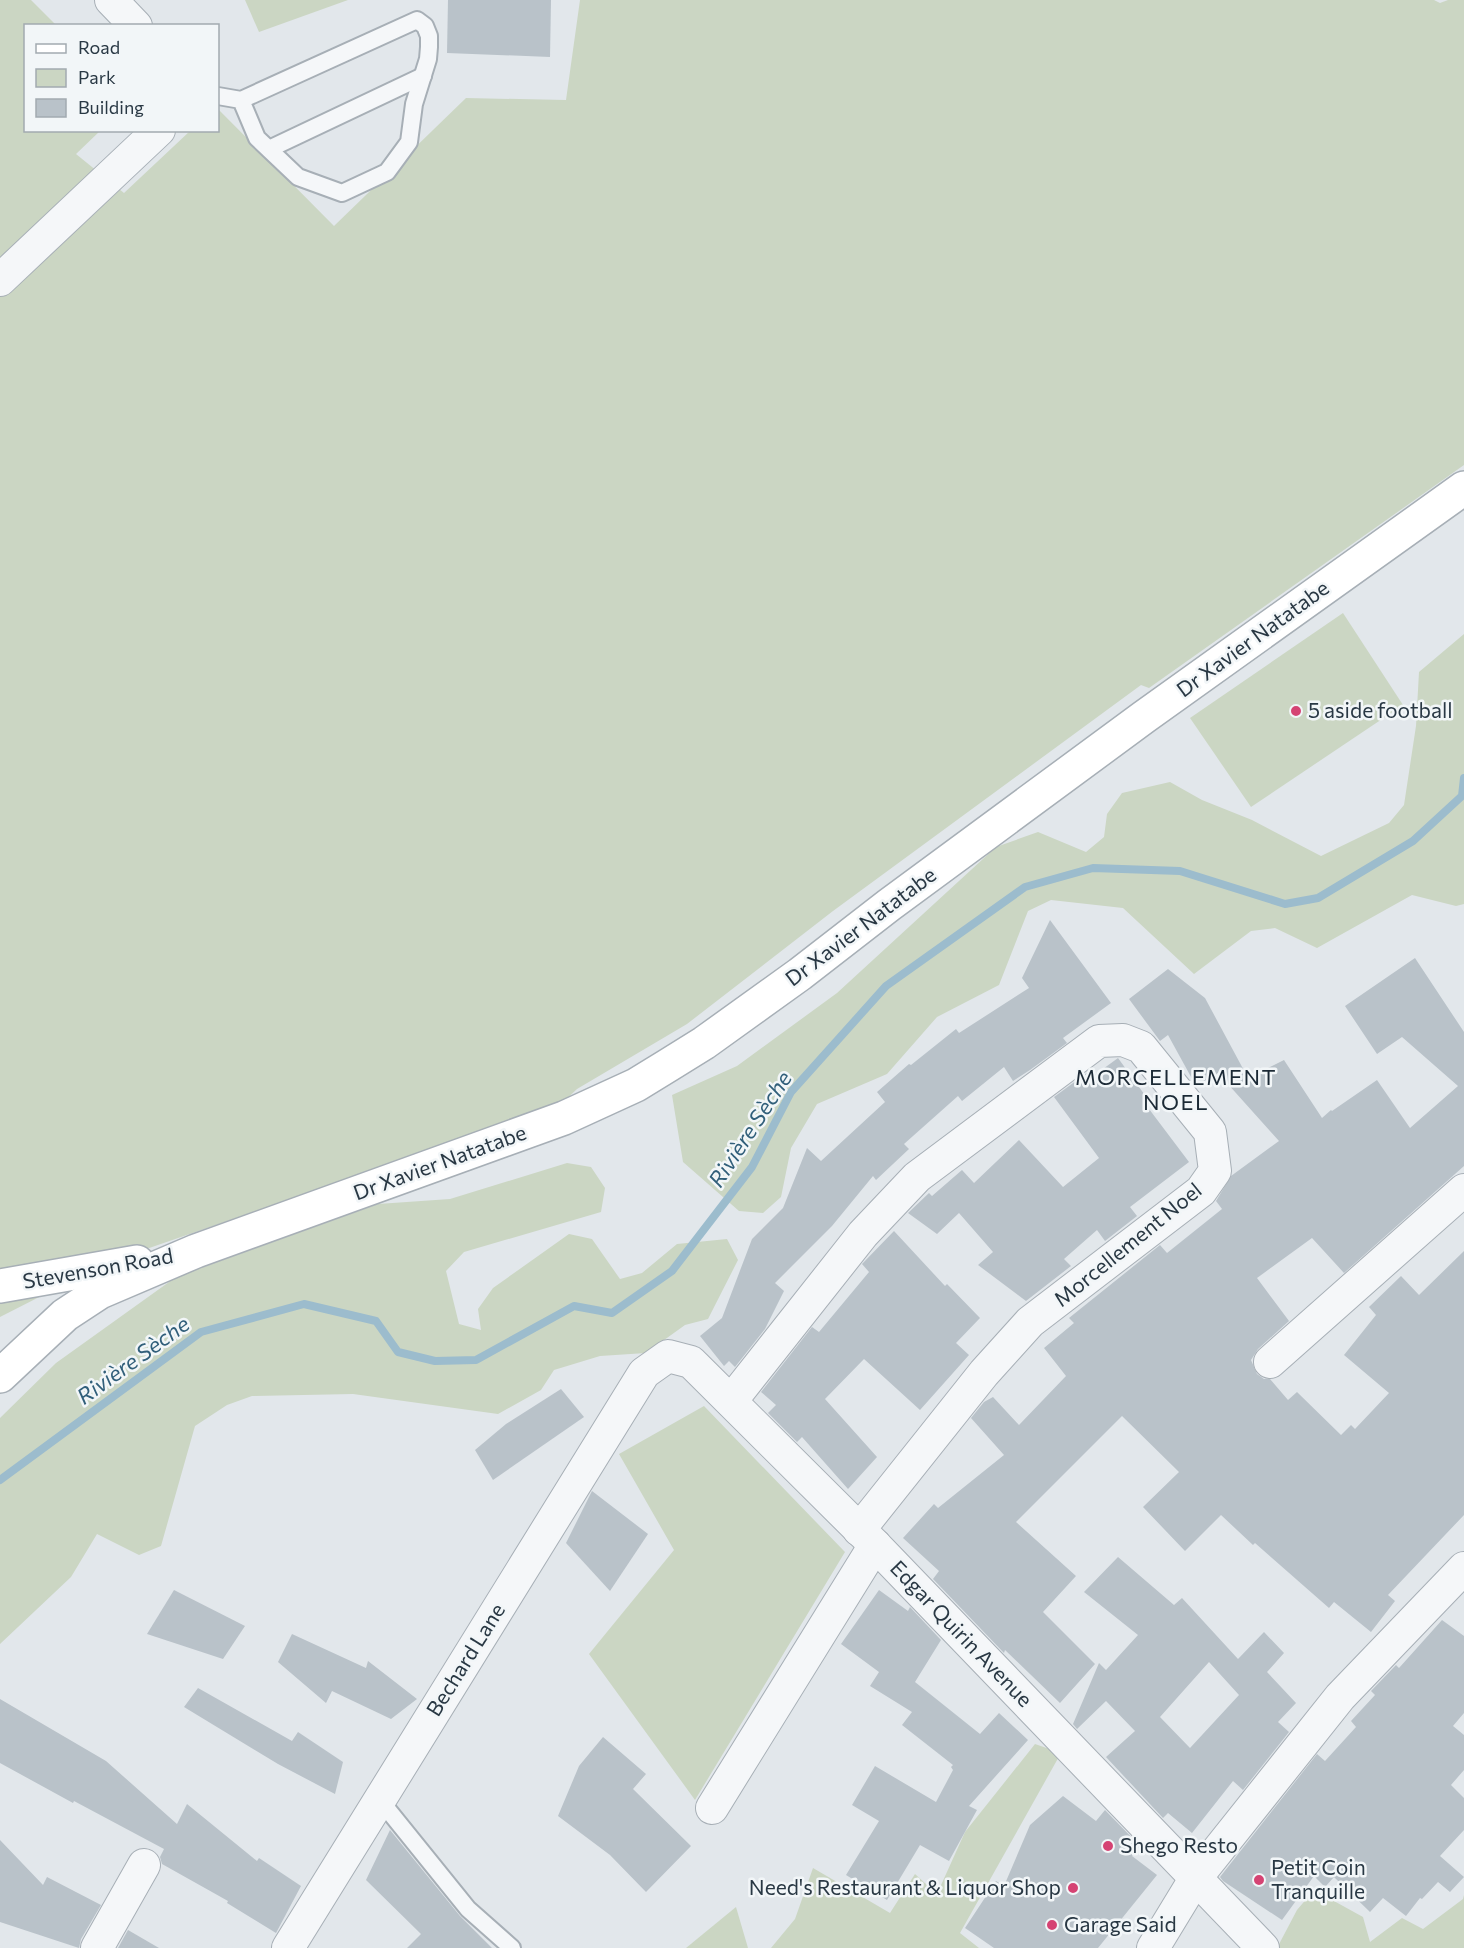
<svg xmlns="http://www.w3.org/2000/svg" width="1464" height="1948" viewBox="0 0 1464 1948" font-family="Commissioner,sans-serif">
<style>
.green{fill:#cbd6c3}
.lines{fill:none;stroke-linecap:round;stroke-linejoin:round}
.stream{stroke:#9cbccd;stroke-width:8}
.building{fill:#b9c2c9;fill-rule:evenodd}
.lane-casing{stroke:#a7afb6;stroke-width:20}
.street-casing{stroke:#a7afb6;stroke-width:34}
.secondary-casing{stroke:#a7afb6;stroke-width:36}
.lane{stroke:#f5f7f9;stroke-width:16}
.street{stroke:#f5f7f9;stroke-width:32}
.secondary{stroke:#fff;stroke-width:33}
.poi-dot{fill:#d54373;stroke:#f2f6f8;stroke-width:2}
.labels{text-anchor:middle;stroke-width:5;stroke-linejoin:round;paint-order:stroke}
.street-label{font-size:21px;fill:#293844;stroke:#f2f6f8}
.poi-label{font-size:21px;fill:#293844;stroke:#f2f6f8;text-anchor:start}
.neighbourhood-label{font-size:22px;letter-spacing:1.5px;fill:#1b2935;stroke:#f2f6f8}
.water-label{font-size:22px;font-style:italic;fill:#315f7a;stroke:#f2f6f8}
</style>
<rect width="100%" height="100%" fill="#e2e7eb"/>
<!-- green -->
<g class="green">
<polygon points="0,0 31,0 56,25 26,26 26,130 100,131 76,154 124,193 190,131 218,130 218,109 334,226 466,98 566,100 580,0 1434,0 1440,3 1448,0 1464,0 1464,465 1149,688 1141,685 833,911 687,1024 577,1089 559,1106 106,1263 0,1317"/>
<polygon points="245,0 348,0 259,32"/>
<polygon points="1343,613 1403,705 1251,807 1190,718"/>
<polygon points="1464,634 1464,904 1456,906 1412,895 1317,948 1275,928 1251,931 1194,974 1123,908 1051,900 1028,911 999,985 937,1017 887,1074 817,1104 791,1148 781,1197 763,1213 739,1211 683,1162 672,1095 737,1066 837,993 996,847 1038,832 1086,852 1104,837 1107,814 1122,793 1170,782 1202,800 1252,820 1321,856 1389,823 1404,805 1416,726 1419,672"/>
<polygon points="567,1163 591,1167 605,1188 601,1212 464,1252 446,1271 459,1324 481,1330 478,1309 493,1288 569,1234 592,1239 620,1279 642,1273 677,1244 727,1239 738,1260 708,1319 685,1325 646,1353 600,1356 554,1370 541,1390 498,1414 353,1394 252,1396 227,1405 195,1426 161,1546 139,1555 97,1534 71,1577 0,1644 0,1418 56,1363 176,1277 378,1204 450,1199"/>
<polygon points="704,1406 845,1552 695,1800 589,1654 674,1550 619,1454"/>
<polygon points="1035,1744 1061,1753 960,1933 979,1948 771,1948 795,1919 813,1868 890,1913 915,1874 937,1894 965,1832"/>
<polygon points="1314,1890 1363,1917 1370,1942 1402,1918 1423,1929 1463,1899 1464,1895 1464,1948 1277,1948 1297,1910"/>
<polygon points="736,1907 748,1948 686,1948"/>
</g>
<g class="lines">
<!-- stream -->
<polyline class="stream" points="0,1480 201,1332 304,1304 376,1321 398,1352 435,1361 476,1360 574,1306 612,1313 672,1271 752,1167 791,1092 886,986 1025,887 1093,868 1180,871 1285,904 1318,898 1413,841 1462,796 1464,778"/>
</g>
<!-- building -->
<g class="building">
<polygon points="448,0 551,0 550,57 447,53"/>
<polygon points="1050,920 1111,1003 1063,1038 1067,1043 1030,1070 1013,1081 1004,1067 962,1101 958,1096 904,1144 909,1149 876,1180 873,1176 832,1226 775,1283 784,1291 765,1329 735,1367 729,1361 724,1366 700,1336 722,1318 752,1239 783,1208 807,1148 821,1161 885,1102 877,1092 909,1064 911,1065 956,1029 959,1033 1029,988 1022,978"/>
<polygon points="1415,958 1464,1032 1464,1166 1344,1273 1312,1238 1257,1278 1289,1321 1258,1349 1251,1360 1257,1374 1264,1379 1270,1379 1288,1400 1297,1392 1341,1435 1351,1425 1355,1429 1389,1393 1344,1355 1376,1315 1369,1307 1401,1276 1419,1295 1464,1251 1464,1515 1388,1595 1395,1601 1371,1632 1334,1602 1329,1608 1255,1543 1253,1545 1221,1515 1185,1551 1143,1507 1179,1472 1122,1416 1016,1522 1076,1576 1043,1612 1095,1664 1060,1703 1005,1650 1004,1653 933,1579 939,1571 903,1538 934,1504 938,1508 1004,1455 971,1418 984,1402 993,1397 1019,1425 1066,1376 1044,1348 1074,1323 1069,1318 1160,1245 1167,1253 1222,1209 1216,1201 1231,1176 1279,1141 1218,1073 1196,1086 1168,1035 1160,1041 1129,999 1168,969 1205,998 1248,1078 1284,1060 1322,1118 1331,1110 1332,1111 1377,1080 1410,1128 1458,1086 1402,1037 1377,1054 1345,1006"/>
<polygon points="1118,1058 1147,1098 1143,1101 1189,1162 1130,1207 1137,1216 1105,1241 1097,1230 1064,1259 1071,1266 1026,1301 978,1265 993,1252 959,1213 937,1234 908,1213 929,1193 932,1196 962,1170 974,1183 1019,1140 1063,1187 1099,1158 1054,1097 1088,1072 1092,1077"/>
<polygon points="894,1231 945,1286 947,1284 980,1318 956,1343 969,1355 920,1410 864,1359 825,1399 877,1457 848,1489 802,1437 797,1442 768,1413 776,1405 761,1392 812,1327 819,1332 869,1272 862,1264"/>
<polygon points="561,1389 584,1417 493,1480 475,1450 506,1424"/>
<polygon points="592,1491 648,1534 610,1591 566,1543"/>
<path d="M 1118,1557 L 1174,1605 L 1182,1598 L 1238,1659 L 1264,1632 L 1284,1653 L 1267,1672 L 1296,1703 L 1278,1722 L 1289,1732 L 1243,1790 L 1233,1781 L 1192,1833 L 1168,1813 L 1163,1818 L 1106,1757 L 1135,1731 L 1106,1701 L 1077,1729 L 1073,1724 L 1099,1663 L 1106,1670 L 1138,1635 L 1084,1592 ZM 1209,1662 L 1239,1695 L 1190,1748 L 1160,1717 Z"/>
<polygon points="174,1590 245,1626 223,1659 147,1634"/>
<polygon points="879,1590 908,1611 910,1607 941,1640 915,1682 980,1734 999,1713 1028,1740 969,1806 977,1810 949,1861 920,1845 887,1900 846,1875 879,1821 852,1805 875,1766 936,1802 953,1770 951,1767 953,1765 902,1725 912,1712 870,1686 879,1672 841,1644"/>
<polygon points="1442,1620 1464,1636 1464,1713 1453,1726 1464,1735 1464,1770 1451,1785 1464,1798 1464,1830 1440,1856 1464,1877 1450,1892 1438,1882 1422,1899 1420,1898 1406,1916 1383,1898 1370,1912 1334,1877 1325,1887 1314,1876 1282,1920 1223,1881 1220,1877 1317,1754 1325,1761 1356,1727 1351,1721 1375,1695 1371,1691 1396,1665 1399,1668"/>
<polygon points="292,1634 366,1668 368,1661 417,1699 391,1719 332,1691 326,1703 278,1662"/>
<polygon points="198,1688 292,1741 298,1732 343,1762 335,1794 278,1764 184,1707"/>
<polygon points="0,1699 106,1761 177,1824 187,1804 257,1861 259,1858 301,1886 276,1933 227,1903 228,1901 162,1864 160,1857 164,1849 74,1801 73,1803 0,1763"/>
<polygon points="603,1737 646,1774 633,1789 691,1846 646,1892 610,1855 558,1816 579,1766"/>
<polygon points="1063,1796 1096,1821 1105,1810 1140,1846 1132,1856 1157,1875 1098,1948 994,1948 965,1928 996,1881 1004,1886 1030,1825"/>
<polygon points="390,1830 460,1916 492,1948 407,1948 421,1934 366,1880"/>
<polygon points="0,1840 43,1885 47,1877 101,1905 81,1939 79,1948 0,1922"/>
<polygon points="128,1930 159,1948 118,1948"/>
</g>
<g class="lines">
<!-- lane casing -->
<g class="lane-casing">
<g id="lane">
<polyline points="218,96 241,100 417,20 425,26 429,36 429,47 428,59 414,104 409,142 387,172 342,193 298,177 257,138 241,100"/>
<polyline points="269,149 423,76"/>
<polyline points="380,1800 468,1909 512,1948"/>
</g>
</g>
<!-- street casing -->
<g class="street-casing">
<g id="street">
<polyline points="111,0 136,26"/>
<polyline points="0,280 159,130"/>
<polyline points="1270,1362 1464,1190"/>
<polyline points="731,1401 863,1234 917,1177 1099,1041 1123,1040 1141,1047 1210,1132 1215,1171 1201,1191 1030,1322 984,1373 859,1530"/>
<polyline points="712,1808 875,1545"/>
<polyline points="97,1948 144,1865"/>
<polyline points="288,1948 644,1373 668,1356 691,1362 875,1545 1263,1948"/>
<polyline points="1153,1948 1195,1879 1340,1697 1464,1568"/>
</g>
</g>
<!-- secondary casing -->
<g class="secondary-casing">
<g id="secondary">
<polyline points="0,1286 137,1262"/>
<polyline points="0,1376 65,1315 100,1292 196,1251 564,1118 636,1085 667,1066 704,1043 800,974 889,905 1144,717 1464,488"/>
</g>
</g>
<!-- lane -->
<use href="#lane" class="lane"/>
<!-- street -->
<use href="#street" class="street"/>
<!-- secondary -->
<use href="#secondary" class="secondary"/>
</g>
<!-- markers -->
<g class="poi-dot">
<circle cx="1296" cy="711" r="6"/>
<circle cx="1108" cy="1846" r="6"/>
<circle cx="1259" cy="1880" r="6"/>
<circle cx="1073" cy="1888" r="6"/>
<circle cx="1052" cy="1925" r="6"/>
</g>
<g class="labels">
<!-- street labels -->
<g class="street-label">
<text transform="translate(1253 639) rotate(-36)" y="7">Dr Xavier Natatabe</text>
<text transform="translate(861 927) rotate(-37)" y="7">Dr Xavier Natatabe</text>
<text transform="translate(440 1163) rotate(-20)" y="7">Dr Xavier Natatabe</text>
<text transform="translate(1128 1245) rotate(-39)" y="7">Morcellement Noel</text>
<text transform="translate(98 1269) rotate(-10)" y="7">Stevenson Road</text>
<text transform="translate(961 1634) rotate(46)" y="7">Edgar Quirin Avenue</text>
<text transform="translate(466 1660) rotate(-58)" y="7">Bechard Lane</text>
</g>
<!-- poi labels -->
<g class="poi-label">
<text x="1308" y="718">5 aside football</text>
<text x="1120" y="1853">Shego Resto</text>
<text x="1271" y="1875">Petit Coin<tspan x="1271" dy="24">Tranquille</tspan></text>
<text x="1061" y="1895" text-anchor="end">Need's Restaurant &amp; Liquor Shop</text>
<text x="1064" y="1932">Garage Said</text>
</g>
<!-- neighbourhood labels -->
<g class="neighbourhood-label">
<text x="1176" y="1085">MORCELLEMENT<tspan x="1176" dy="25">NOEL</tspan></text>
</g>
<!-- water labels -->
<g class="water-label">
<text transform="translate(750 1129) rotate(-57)" y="8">Rivière Sèche</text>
<text transform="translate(133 1360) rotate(-36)" y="8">Rivière Sèche</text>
</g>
</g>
<!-- legend -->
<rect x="24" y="24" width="195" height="108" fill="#f2f6f8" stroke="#a2aab0" stroke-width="1.5"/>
<rect x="36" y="44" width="30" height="9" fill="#ffffff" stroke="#a2aab0" stroke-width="1.5"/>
<text x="78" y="54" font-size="18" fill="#293844">Road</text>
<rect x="36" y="69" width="30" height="18" fill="#cbd6c3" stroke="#a2aab0" stroke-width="1.5"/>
<text x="78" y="84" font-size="18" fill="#293844">Park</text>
<rect x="36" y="99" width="30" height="18" fill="#b9c2c9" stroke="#a2aab0" stroke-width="1.5"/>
<text x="78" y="114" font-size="18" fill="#293844">Building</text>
</svg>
